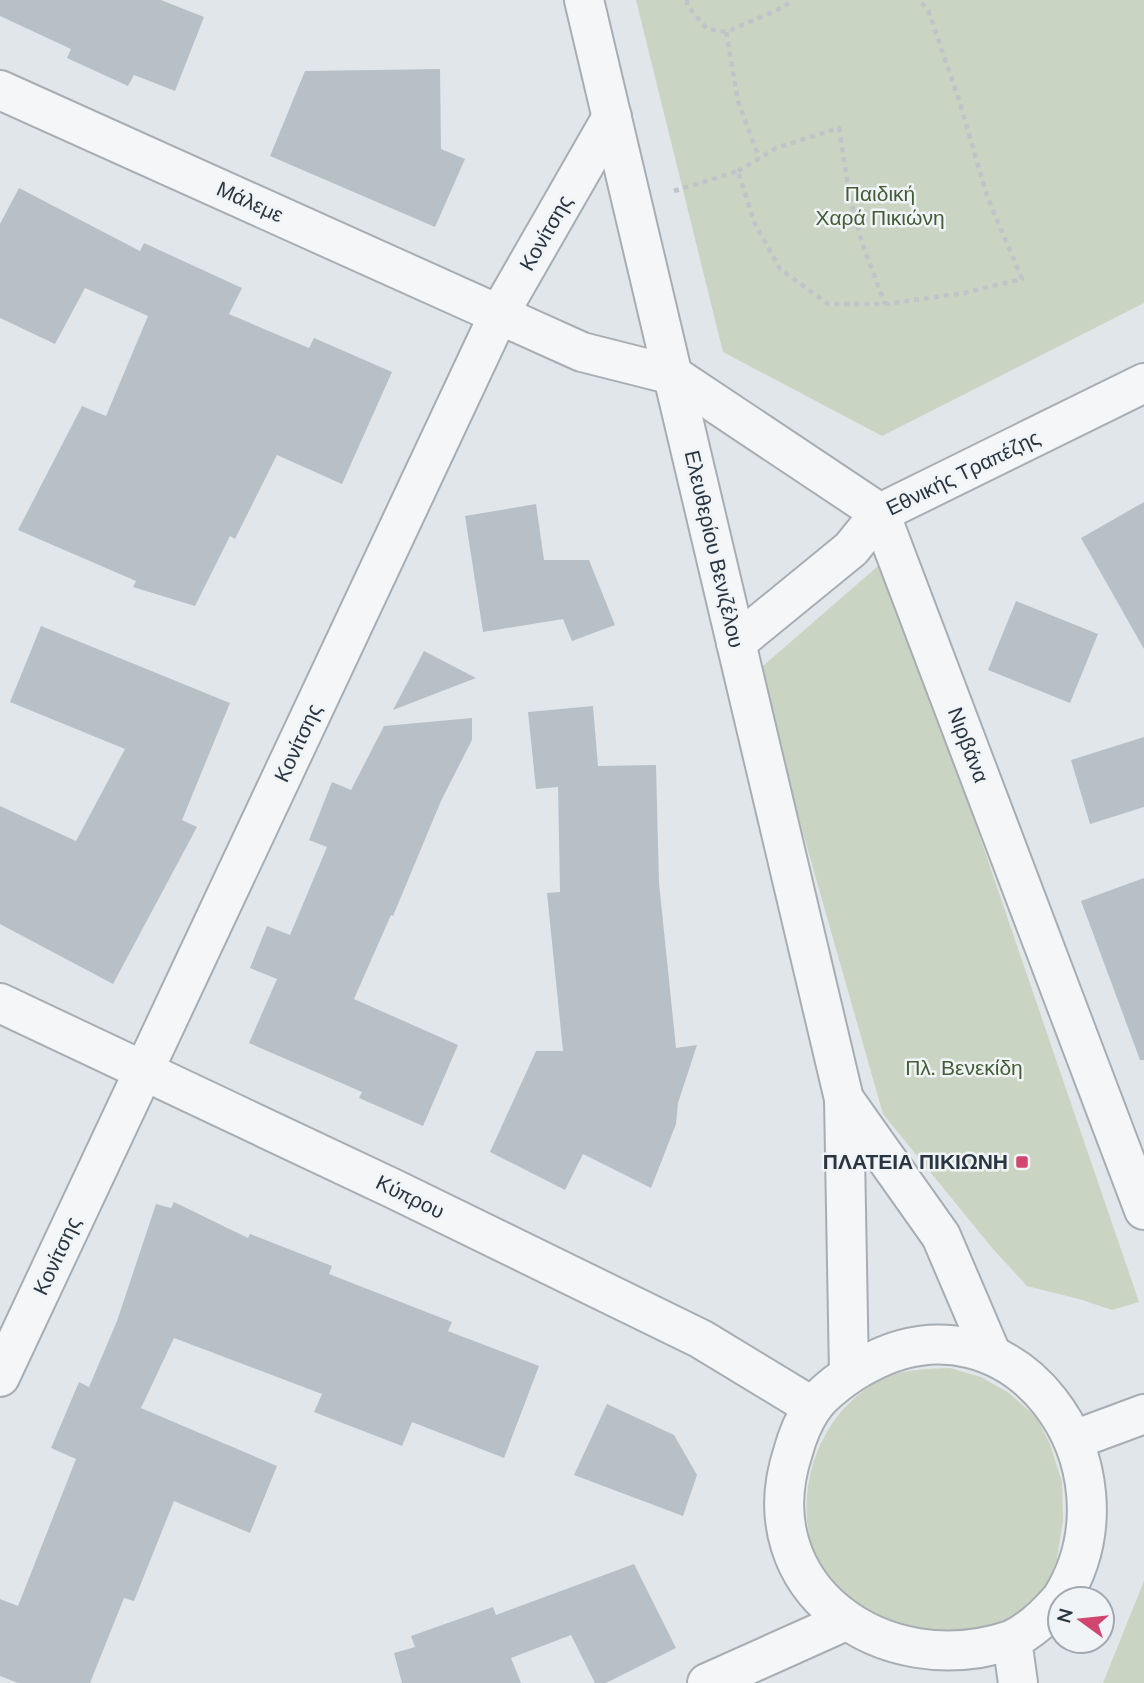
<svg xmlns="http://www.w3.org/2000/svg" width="1144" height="1683" viewBox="0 0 1144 1683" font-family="'Nunito Sans',sans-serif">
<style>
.green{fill:#c9d4c2}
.building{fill:#b8c0c7}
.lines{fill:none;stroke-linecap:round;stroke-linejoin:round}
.minor-casing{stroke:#a6aeb4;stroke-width:42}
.path{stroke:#bfc4c9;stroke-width:4.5;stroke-dasharray:5 5;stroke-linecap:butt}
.minor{stroke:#f4f6f8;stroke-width:38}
.poi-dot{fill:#d0466e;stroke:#f1f4f7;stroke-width:2.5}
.labels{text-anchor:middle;stroke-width:5;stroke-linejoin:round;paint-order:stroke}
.park-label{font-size:21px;fill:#435e36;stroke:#f1f4f7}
.street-label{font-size:21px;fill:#293642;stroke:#f1f4f7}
.poi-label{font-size:21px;font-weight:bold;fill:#293642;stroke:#f1f4f7;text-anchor:end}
</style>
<rect width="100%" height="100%" fill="#e1e6ea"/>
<!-- green -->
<g class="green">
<polygon points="636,0 1144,0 1144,303 882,436 723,352"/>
<polygon points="885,560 1139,1302 1112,1310 1079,1299 1027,1286 993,1249 883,1114 757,671"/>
<path d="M 950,1368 L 981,1377 L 1009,1393 L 1036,1417 L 1050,1444 L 1062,1482 L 1063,1520 L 1057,1559 L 1047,1587 L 1018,1616 L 991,1632 L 874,1627 C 860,1614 839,1599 828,1583 C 785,1515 809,1417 882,1379 C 902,1369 927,1369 950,1368 Z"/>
<polygon points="1144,1581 1144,1683 1103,1683"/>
</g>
<!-- building -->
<g class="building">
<polygon points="0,0 161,0 204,17 175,91 134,75 128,86 67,58 71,49 0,16"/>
<polygon points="440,69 441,149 465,159 435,227 270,156 305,71"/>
<polygon points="19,188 140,251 144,243 242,288 229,314 309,348 314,338 392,372 342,484 277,455 235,539 230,536 195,606 133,587 136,581 18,530 82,406 106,416 148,316 85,288 55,344 0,318 0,224"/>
<polygon points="1144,502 1144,649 1081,538"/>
<polygon points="536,504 544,560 589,560 615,625 572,641 563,619 483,632 465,516"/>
<polygon points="1016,601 1098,634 1070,703 988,670"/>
<polygon points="41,626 230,703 182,820 197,827 113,984 0,924 0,806 76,841 125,749 10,702"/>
<polygon points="424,651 476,678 393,710"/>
<polygon points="593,706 598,766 656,765 659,883 676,1048 697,1045 678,1103 676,1124 651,1188 583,1154 565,1190 490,1152 536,1051 563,1051 547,893 560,892 558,787 536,789 528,712"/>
<polygon points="472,718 472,740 441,801 393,916 391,915 354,999 458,1045 423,1126 359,1098 362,1092 249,1043 277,979 250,968 267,926 290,935 327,847 309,840 332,782 351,790 384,726"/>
<polygon points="1144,737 1144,807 1090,824 1071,760"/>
<polygon points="1144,878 1144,1060 1140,1060 1081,901"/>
<polygon points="174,1202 248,1238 250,1234 332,1266 329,1274 452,1322 448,1331 539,1366 504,1458 412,1422 402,1446 314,1412 322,1394 174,1338 141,1408 277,1466 250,1533 174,1501 134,1601 124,1598 90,1683 18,1683 0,1676 0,1599 18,1606 76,1459 51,1448 79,1382 89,1387 117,1321 156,1204 171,1208"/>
<polygon points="607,1404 674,1435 697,1475 683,1516 574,1475"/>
<polygon points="634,1564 676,1648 606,1683 595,1683 571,1635 511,1658 521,1683 402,1683 394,1653 415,1647 411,1636 493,1607 496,1615"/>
</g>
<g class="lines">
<!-- minor casing -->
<g class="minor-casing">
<g id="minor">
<polyline points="584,0 844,1099 849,1374"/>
<polyline points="0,90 582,352 673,375 880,513 1144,1210"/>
<polyline points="736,643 851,549 880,513 1144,383"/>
<polyline points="0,1003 394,1189 701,1339 813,1407"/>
<polyline points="844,1099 941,1236 991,1353"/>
<polyline points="0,1377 499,314 612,117"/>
<polyline points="1082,1437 1144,1414"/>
<path d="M 1060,1600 C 1046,1616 1031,1631 1011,1640 C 884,1683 748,1588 793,1452 C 797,1437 803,1422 812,1408 C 822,1393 848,1374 865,1365 C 1013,1283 1144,1466 1061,1599"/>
<polyline points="1012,1640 1018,1683"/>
<polyline points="707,1683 841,1623"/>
</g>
</g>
<!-- path -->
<g class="path">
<polyline points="687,0 687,5 707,29 726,32 784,7 792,0"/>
<polyline points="726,32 738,101 759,158"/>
<polyline points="738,171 776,148 839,128 850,198 862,243 885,304"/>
<polyline points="674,191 738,171 754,222 780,269 828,304 885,304 964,293 1022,279 987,196 959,100 928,10 919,0"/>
</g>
<!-- minor -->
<use href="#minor" class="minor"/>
</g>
<!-- markers -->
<rect class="poi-dot" x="1015" y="1155" width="14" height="14" rx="3.5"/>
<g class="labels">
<!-- park labels -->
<g class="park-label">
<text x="880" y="201">Παιδική<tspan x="880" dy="24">Χαρά Πικιώνη</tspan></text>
<text x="964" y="1075">Πλ. Βενεκίδη</text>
</g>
<!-- street labels -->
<g class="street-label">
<text transform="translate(250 202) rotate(24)" y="7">Μάλεμε</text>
<text transform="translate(546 233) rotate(-60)" y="7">Κονίτσης</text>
<text transform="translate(963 473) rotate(-26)" y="7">Εθνικής Τραπέζης</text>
<text transform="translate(714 549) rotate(77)" y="7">Ελευθερίου Βενιζέλου</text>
<text transform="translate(298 743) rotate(-65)" y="7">Κονίτσης</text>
<text transform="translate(968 745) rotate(69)" y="7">Νιρβάνα</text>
<text transform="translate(410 1197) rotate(26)" y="7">Κύπρου</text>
<text transform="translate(57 1256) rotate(-65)" y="7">Κονίτσης</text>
</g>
<!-- poi labels -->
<g class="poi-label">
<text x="1008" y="1169">ΠΛΑΤΕΙΑ ΠΙΚΙΩΝΗ</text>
</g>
</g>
<!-- north arrow -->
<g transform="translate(1081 1620) rotate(285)"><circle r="33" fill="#f1f4f7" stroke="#a1a8af" stroke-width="2"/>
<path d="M0-5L12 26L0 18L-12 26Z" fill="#d0466e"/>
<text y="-10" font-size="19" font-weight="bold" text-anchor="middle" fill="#293642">N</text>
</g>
</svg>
